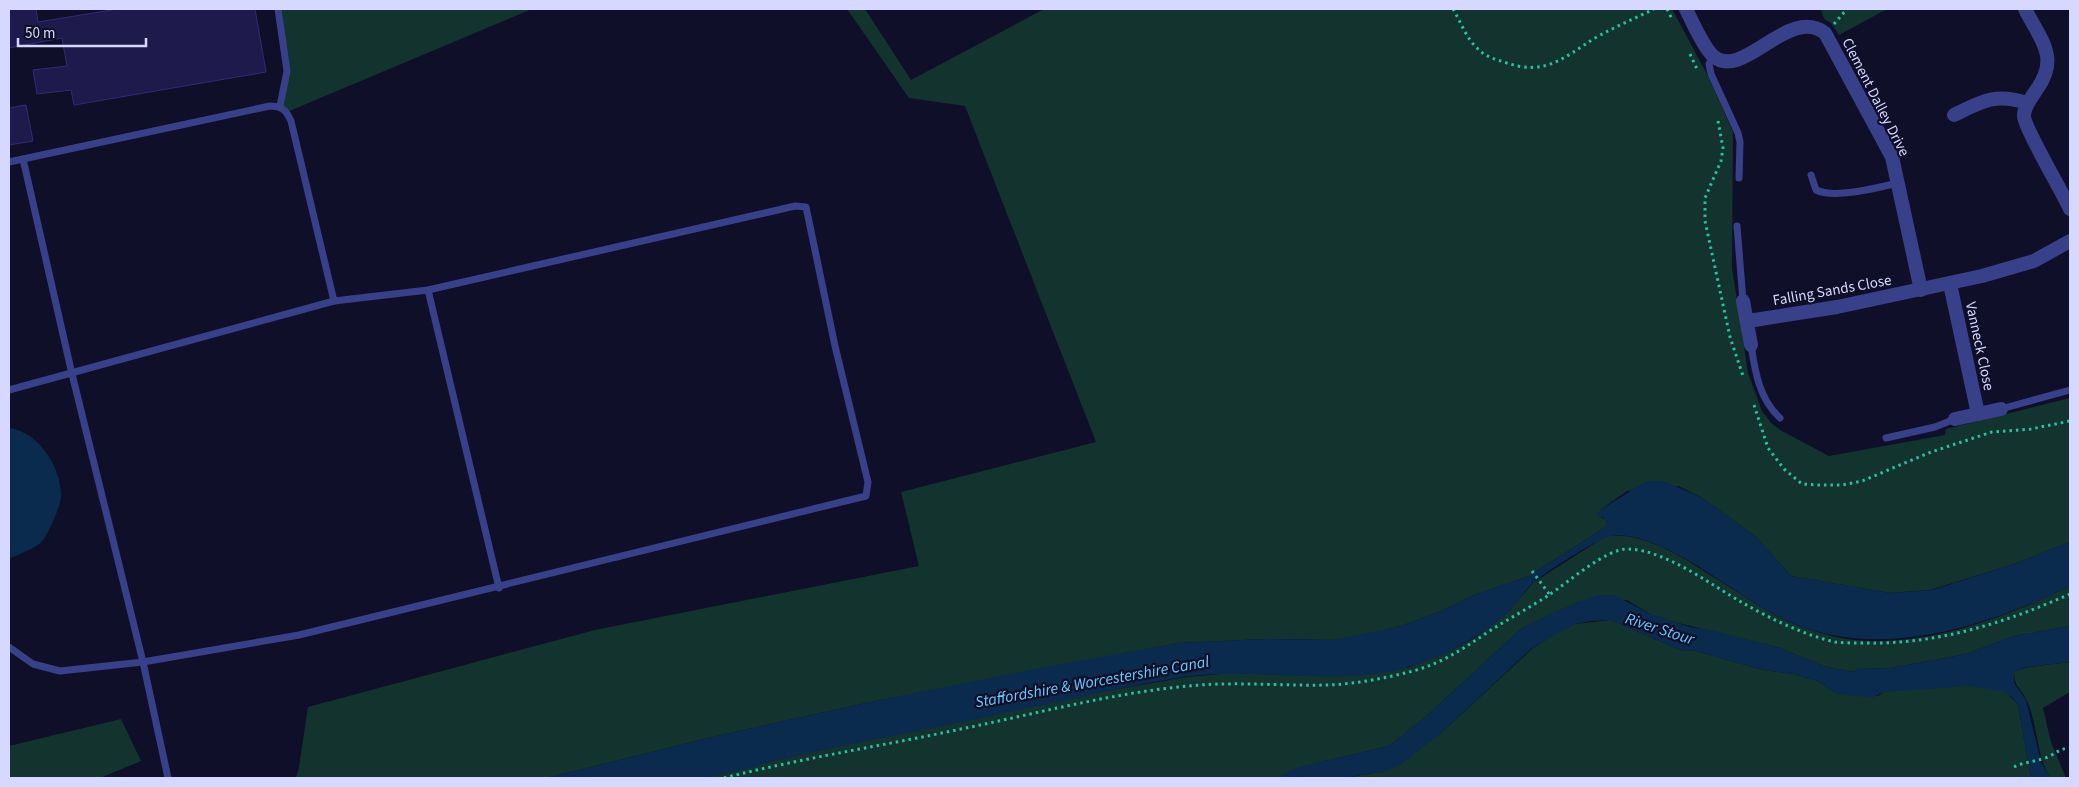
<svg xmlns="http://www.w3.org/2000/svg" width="2079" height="787" viewBox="0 0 2079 787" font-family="'Source Sans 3',sans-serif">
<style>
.green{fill:#12332e}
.water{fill:#0a2b4d}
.building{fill:#1e1a4b;stroke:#302b78}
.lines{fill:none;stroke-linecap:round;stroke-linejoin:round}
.path{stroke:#2bbfa3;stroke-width:3;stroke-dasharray:2.5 4;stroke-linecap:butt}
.service{stroke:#38408a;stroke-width:7}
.minor{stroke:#38408a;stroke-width:14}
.labels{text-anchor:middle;stroke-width:4.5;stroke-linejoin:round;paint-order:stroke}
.street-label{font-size:15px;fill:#d7d8ff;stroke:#100f29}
.water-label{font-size:16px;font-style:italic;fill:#65ccff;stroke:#100f29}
</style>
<rect width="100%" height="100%" fill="#100f29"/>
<!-- green -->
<g class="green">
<polygon points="278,9 532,9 287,112 280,106 287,71"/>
<polygon points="847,9 865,9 911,80 1044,9 1672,9 1707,74 1733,132 1732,268 1748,373 1762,411 1772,424 1782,431 1829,456 1945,435 1946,429 2070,398 2070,542 2014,564 1930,590 1890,593 1791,576 1756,537 1701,497 1678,486 1627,491 1600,510 1601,518 1606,519 1607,526 1529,576 1474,595 1439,612 1401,626 1362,635 1334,640 1265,639 1179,643 866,703 717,736 546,778 296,778 299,767 308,707 595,630 919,566 901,492 1096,442 965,106 909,98"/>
<polygon points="1821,9 1887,9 1839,35 1831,23 1824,19"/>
<path d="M 1606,536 C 1646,531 1685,559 1717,579 C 1740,593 1764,611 1789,622 C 1809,630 1834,638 1855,640 C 1927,647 2006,617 2070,586 L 2070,626 L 2014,636 L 1966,654 L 1891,668 L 1859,669 L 1852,672 L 1823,666 L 1780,648 L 1666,620 L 1648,613 L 1627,600 L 1579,602 L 1522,628 L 1422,720 L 1389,746 L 1321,762 L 1308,778 L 700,778 L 802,754 L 1078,696 L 1187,677 L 1231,673 L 1319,676 L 1363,675 L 1411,667 L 1462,645 L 1476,637 L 1509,611 L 1534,582 Z"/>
<path d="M 1611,620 L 1680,650 L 1696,651 L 1763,670 L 1794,674 L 1818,681 L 1836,693 L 1878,696 L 1884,692 C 1919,688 1967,681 2001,690 C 2008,693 2013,699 2018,705 L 2031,778 L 1344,778 L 1384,771 L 1441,733 L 1533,648 L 1557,633 L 1575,624 Z"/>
<path d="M 2070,662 L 2070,692 L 2043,708 L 2051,742 L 2066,778 L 2050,778 C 2035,752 2038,723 2026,699 C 2020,687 2014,687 2014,671 L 2029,667 Z"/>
<polygon points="121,719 141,761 100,778 9,778 9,746"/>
</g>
<!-- water -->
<g class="water">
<path d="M 9,428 C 39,432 62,468 61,497 C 61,505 48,534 43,540 C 36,549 18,554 9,559 Z"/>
<path d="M 1647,481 L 1663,481 L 1701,497 L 1756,537 L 1791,576 L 1890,593 L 1932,590 L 2014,564 L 2070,542 L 2070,586 C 1981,629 1869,665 1775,615 C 1736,594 1655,527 1610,536 C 1599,538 1544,573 1534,582 C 1524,591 1518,603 1508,612 C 1480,637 1445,657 1409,667 C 1336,688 1258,666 1184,677 C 1122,687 1062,701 1001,714 C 935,728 869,740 803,754 C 769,761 735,774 700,778 C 685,780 668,778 652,778 C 617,778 582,778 546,778 L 717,736 L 866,703 L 1045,667 L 1179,643 L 1265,639 L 1334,640 L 1401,626 L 1439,612 L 1474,595 L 1529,576 L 1607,526 L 1606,519 L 1596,515 L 1600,510 Z"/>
<polygon points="1598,595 1614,595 1648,613 1690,627 1715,631 1780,648 1823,666 1852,672 1859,669 1891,668 1966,654 2014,636 2070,626 2070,662 2027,667 2014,671 2014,683 2026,700 2041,762 2050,778 2031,778 2018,705 2012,697 2002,691 1969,686 1884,692 1871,698 1836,693 1818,681 1794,674 1763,670 1696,651 1680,650 1611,620 1592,621 1575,624 1532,648 1441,733 1398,766 1384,771 1344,778 1276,778 1299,767 1389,746 1422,720 1522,628 1554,612"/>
</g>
<!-- building -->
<g class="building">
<polygon points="9,9 36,9 38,22 118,9 255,9 266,72 74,105 71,90 37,94 33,70 67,66 62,38 9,48"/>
<polygon points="26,105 33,141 9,145 9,108"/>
</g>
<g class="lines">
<!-- path -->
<g class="path">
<path d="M 1453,9 C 1461,22 1466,38 1477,48 C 1484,56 1494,59 1504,62 C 1545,77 1563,58 1595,38 C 1614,27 1634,19 1654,9"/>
<polyline points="1667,9 1672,19"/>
<polyline points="1834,24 1847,9"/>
<polyline points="1690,54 1697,69"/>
<polyline points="1718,121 1723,148 1721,161 1705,198 1705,221 1730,337 1743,376"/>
<polyline points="1754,405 1768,448 1784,469 1802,484 1817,485 1842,485 1862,481 1931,452 1992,432 2031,429 2070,421"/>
<polyline points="1532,571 1550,595"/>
<path d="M 2014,767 C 2024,762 2034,762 2045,758 C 2054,755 2060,748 2070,748"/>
<path d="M 724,778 C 802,758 882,746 961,729 C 1040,713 1119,691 1200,685 C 1242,682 1286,686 1328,685 C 1356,684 1386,678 1413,671 C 1442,663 1463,649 1488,632 C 1508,619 1529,608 1549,595 C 1567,583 1607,548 1628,549 C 1666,550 1711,585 1743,603 C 1771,619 1804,635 1835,642 C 1844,643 1854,643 1864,643 C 1935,645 2005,623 2070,594"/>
</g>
<!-- service -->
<g class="service">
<polyline points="278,9 287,71 280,106"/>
<polyline points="1713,56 1709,64 1711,74 1738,133 1740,142 1739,178"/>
<polyline points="23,159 72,374 143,662 168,778"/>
<path d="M 9,162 L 270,106 C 282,106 286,110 291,121 L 334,301"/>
<path d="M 1811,175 L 1816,190 C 1834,199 1877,188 1898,183"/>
<polyline points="1737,226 1743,301"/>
<polyline points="428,290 499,588"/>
<path d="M 1751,345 C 1755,371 1759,399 1780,418"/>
<polyline points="9,390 334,301 428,290 795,206 806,207 835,346 868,482 866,496 299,635 143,662 60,671 33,664 9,647"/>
<polyline points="2001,409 2070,390"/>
<polyline points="1886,438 1935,427 1955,419"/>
</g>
<!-- minor -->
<g class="minor">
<path d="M 1686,9 C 1692,21 1703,47 1713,56 C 1743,82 1788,5 1825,33 L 1892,157 L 1921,290"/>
<path d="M 2025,9 C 2040,39 2060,57 2037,89 C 2032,97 2024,106 2024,116 C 2024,127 2063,193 2070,209"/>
<path d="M 1954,115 C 1983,101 1995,93 2027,103"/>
<polyline points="1950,284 1978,414"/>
<polyline points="1743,301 1751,345"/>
<polyline points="1748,321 1837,307 1982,276 2034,261 2070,241"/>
<polyline points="1955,419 2001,409"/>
</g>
</g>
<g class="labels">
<!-- street labels -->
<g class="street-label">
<text transform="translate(1876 97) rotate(63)" y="5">Clement Dalley Drive</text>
<text transform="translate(1832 290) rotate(-10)" y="5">Falling Sands Close</text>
<text transform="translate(1980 346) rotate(78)" y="5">Vanneck Close</text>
</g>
<!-- water labels -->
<g class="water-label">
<text transform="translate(1660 628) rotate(18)" y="6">River Stour</text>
<text transform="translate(1092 681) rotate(-10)" y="6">Staffordshire &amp; Worcestershire Canal</text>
</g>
</g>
<!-- border -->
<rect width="2079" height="787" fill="none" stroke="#d7d8ff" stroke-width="20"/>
<!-- scale -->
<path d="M18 38v8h128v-8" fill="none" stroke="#d7d8ff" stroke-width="2.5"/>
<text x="25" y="38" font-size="15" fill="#d7d8ff" stroke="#100f29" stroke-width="4" paint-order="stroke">50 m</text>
</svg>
